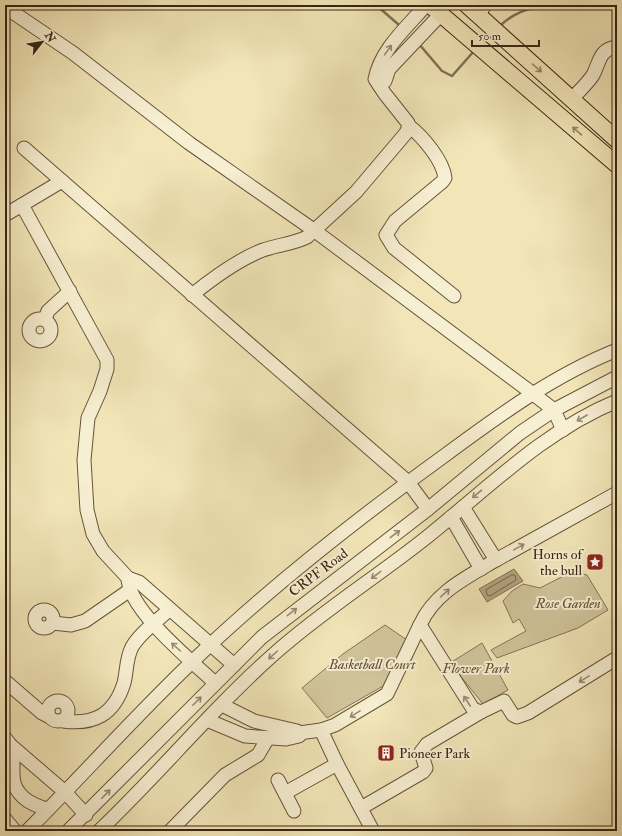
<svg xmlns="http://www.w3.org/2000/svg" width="622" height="836" viewBox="0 0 622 836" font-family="'IM FELL Double Pica',serif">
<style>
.green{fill:#d2c59c;stroke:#857458}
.water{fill:#b3a480;stroke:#827154}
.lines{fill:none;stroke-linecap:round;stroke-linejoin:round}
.shore{stroke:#76644a;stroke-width:1}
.stream{stroke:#827154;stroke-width:2.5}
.minor-casing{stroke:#66543c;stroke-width:15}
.major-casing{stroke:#382413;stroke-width:18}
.minor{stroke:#f7efd1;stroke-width:13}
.major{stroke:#f2e6b8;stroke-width:16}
.oneway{stroke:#988a72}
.oneway2{stroke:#958566}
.labels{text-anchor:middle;stroke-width:4;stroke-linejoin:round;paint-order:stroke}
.poi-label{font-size:14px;fill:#382413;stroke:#f7efd1;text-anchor:end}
.street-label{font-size:14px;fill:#382413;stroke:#f7efd1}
.park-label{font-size:14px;font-style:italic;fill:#5e4c35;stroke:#f7efd1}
</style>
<rect width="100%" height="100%" fill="#f2e6b8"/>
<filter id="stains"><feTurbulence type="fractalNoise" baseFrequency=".005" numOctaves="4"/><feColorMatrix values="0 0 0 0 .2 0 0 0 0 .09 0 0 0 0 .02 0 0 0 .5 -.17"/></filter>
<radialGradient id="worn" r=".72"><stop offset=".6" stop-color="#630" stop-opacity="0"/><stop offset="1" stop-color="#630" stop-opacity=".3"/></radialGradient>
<!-- green -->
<g class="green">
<polygon points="573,571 587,575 608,610 578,628 497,658 491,650 526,631 519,619 513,623 503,601 512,591 523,584 540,588"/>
<polygon points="385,625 407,640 392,681 327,718 302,688 343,654"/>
<polygon points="482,643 508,690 483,704 450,663"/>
</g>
<!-- water -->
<polygon class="water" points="514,569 523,581 487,602 479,589"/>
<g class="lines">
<!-- shore -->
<polygon class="shore" points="512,575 515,575 516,580 490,596 487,595 486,590"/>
<!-- stream -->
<g class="stream">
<polyline points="376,5 399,25"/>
<path d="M 499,27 C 512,13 529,8 547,5"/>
<polyline points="482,43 491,34"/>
<polyline points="419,44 442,71 452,76 474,51"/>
</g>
<!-- minor casing -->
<g class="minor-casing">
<g id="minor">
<polyline points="5,7 73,53 189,143 315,231 532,393 554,410 563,430"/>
<polyline points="478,15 485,5"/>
<polyline points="379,85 385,81 389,69 441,14"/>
<path d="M 572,99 C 578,92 587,84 593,75 C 600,62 599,49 617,47"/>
<path d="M 409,126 C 422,136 443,160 445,178 L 442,182 L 395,221 L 386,235 L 394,248 L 454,296"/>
<polyline points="24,148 408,482 428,509"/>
<polyline points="22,205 107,360 107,369 100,391 88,418 84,460 87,510 93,534 103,551 128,578 139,582 234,665"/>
<polyline points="5,215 62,181"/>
<path d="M 192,295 C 213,278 237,260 263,250 C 277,245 293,244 307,237 L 356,192 L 406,133 L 409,126 L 408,123 L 385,94 L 375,79 C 381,49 407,27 426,5"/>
<polyline points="45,319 48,311 70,291"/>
<circle cx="40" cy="330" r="11"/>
<polyline points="463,507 496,560 617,493"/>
<polyline points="451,517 481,569"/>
<path d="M 496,560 C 467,577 434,593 420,625 L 473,709 L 481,712 L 504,701 L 513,715 L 517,717 L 528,713 L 617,658"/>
<path d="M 128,578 C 128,610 193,662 215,683"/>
<circle cx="44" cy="619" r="9"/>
<polyline points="53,623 71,625 85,621 130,590"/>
<polyline points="5,681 42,713 48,716"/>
<circle cx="58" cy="711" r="10"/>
<polyline points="207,720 245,736 286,739 299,736 297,731 254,721 222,705"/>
<path d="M 63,721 C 94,725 114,715 124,683 C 127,671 126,658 132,647 C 140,633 157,621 169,610"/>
<polyline points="321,730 337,764 373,831"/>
<polyline points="299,733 321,730 335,725 387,694 420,625"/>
<path d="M 6,739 C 23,759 0,782 28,801 C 35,805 41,808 48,809"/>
<polyline points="8,743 65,792 86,815"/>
<polyline points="278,780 294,811"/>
<polyline points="285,793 337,764"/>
<polyline points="361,808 423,772 426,768 421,752 427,744 481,712"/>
<polyline points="5,819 15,831"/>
<path d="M 27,831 C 83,775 136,715 193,661 C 271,586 357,519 444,456 C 498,416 554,375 617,350"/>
<polyline points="68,831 262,637 428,509 520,433 554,410 617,377"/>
<path d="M 99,831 C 159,774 212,709 274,654 C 322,611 377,577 427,537 C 488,488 544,431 617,401"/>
<polyline points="170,831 225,775 258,755 268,738"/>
</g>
</g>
<!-- major casing -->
<g class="major-casing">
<g id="major">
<polyline points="430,5 617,165"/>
<polyline points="467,5 617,140"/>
</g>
</g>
<!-- minor -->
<use href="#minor" class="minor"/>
<!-- major -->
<use href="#major" class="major"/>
</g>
<!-- one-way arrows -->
<defs><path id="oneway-shaft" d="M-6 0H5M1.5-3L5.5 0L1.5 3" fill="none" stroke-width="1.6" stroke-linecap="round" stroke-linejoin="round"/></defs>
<g class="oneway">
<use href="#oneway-shaft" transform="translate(388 50) rotate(-54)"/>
<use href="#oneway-shaft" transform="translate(582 418) rotate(150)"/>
<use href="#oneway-shaft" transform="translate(477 494) rotate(140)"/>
<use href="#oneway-shaft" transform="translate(395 534) rotate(-37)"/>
<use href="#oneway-shaft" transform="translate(519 547) rotate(-29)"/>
<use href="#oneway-shaft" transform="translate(376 575) rotate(143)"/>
<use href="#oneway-shaft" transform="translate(445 593) rotate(-42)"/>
<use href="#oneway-shaft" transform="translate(292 612) rotate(-38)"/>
<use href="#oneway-shaft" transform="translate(176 647) rotate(-138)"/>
<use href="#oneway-shaft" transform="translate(273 655) rotate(138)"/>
<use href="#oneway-shaft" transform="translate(584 679) rotate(149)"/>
<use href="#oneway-shaft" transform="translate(197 701) rotate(-45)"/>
<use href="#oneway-shaft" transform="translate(467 701) rotate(-123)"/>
<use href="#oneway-shaft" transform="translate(355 714) rotate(148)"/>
<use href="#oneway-shaft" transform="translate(106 794) rotate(-46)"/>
</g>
<g class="oneway2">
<use href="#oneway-shaft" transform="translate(537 68) rotate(42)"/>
<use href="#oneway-shaft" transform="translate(577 131) rotate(-139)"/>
</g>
<!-- icons -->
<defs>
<g id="sight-square" transform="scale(0.9)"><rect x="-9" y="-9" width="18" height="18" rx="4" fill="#8f2418" stroke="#f7efd1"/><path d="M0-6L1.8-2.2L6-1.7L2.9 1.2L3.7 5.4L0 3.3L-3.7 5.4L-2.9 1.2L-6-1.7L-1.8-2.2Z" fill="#fff"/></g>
<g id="building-square" transform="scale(0.9)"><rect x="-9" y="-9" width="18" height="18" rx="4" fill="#8f2418" stroke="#f7efd1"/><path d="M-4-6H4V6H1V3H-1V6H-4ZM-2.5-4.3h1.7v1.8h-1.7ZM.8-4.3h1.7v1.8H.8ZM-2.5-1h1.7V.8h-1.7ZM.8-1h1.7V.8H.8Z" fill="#fff"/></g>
</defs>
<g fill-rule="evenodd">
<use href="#sight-square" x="595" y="562"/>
<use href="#building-square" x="386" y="753"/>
</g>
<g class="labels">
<!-- poi labels -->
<g class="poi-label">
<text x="582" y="559">Horns of<tspan x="582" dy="16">the bull</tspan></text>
<text x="399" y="758" text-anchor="start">Pioneer Park</text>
</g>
<!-- street labels -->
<g class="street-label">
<text transform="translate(318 572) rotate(-37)" y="5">CRPF Road</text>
</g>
<!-- park labels -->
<g class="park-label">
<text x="568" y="608">Rose Garden</text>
<text x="372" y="669">Basketball Court</text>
<text x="476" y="673">Flower Park</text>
</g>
</g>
<!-- margin -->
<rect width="622" height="836" fill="none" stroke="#f2e6b8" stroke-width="20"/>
<rect x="6" y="6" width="610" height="824" fill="none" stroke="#382413" stroke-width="2"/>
<rect x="10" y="10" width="602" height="816" fill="none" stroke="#382413"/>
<!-- north arrow -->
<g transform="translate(42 42) rotate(59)" stroke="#f7efd1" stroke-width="3" paint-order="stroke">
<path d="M0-3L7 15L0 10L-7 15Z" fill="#382413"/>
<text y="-6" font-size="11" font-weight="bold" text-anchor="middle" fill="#382413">N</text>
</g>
<!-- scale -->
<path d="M472 40v6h67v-6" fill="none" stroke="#382413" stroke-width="2"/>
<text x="478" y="40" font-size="12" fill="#382413" stroke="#f7efd1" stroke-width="3" paint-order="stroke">50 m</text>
<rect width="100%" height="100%" filter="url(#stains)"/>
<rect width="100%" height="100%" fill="url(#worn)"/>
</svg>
